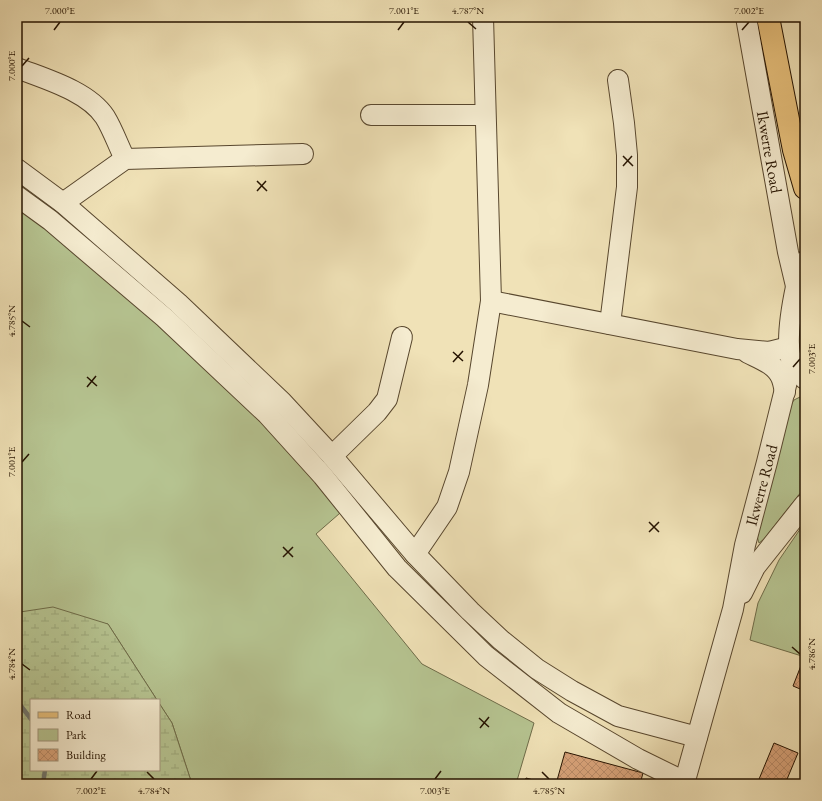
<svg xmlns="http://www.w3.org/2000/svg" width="822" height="801" viewBox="0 0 822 801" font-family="'EB Garamond',serif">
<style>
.green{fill:#b6c491;stroke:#6e6c49}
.wetland{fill:url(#wetland-marsh);stroke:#6e6c49}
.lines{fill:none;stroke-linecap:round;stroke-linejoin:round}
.stream{stroke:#6f7770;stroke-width:4.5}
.building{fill:url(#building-cross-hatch);stroke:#251301}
.minor-casing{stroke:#58472e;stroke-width:22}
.major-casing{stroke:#251301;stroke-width:24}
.minor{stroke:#f5ecd0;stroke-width:20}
.major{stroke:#e8c17c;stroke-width:22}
.ticks{fill:none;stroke:#251301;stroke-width:1.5}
.labels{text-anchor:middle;stroke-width:3;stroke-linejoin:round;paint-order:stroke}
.street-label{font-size:16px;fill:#251301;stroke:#f5ecd0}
.neatline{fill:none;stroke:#251301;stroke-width:1.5}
.ticks-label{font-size:10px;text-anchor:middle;fill:#251301}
</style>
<defs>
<pattern id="wetland-marsh" width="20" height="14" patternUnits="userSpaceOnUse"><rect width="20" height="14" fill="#b6c491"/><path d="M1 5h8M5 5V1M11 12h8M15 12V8" fill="none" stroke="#9ca87b"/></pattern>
<pattern id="building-cross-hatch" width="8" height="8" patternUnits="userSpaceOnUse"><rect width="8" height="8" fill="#d9a47b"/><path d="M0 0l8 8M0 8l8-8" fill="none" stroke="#ba8c69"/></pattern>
</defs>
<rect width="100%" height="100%" fill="#f0e2b7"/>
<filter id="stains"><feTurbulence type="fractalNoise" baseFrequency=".005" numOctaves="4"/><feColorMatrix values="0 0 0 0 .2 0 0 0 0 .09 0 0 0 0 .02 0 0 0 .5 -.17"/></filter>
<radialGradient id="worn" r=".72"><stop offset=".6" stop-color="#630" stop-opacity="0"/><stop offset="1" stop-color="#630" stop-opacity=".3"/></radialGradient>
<!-- green -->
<g class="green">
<polygon points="17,169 96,231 363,493 316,534 422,664 534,723 516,784 192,784 172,723 159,703 159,700 157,700 108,624 17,611"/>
<polygon points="802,396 805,396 805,487 764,539 759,543 757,536 790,406 794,400"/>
<polygon points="805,522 805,657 750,640 758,603 779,560"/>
</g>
<!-- wetland -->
<polygon class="wetland" points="53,607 108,624 157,700 31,700 31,770 159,770 159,703 172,723 192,784 17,784 17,611 20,612"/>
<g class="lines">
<!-- stream -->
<g class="stream">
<polyline points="17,701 31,719"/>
<polyline points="43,784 45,770"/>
</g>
</g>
<!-- building -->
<g class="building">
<polygon points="802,663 805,664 805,691 793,686"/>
<polygon points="774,743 798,753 785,784 757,784"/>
<polygon points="565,752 643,773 640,784 556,784"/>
<polygon points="526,778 548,784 524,784"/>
</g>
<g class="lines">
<!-- minor casing -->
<g class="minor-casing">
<g id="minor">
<polyline points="746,17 788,252 796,286"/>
<path d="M 17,68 C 45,79 88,91 105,117 C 113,130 118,145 125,159"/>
<polyline points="371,115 485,115"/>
<polyline points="17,169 63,203 178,303 282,402 332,456 415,554 470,611 501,640 537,669 572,691 618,716 697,737"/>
<polyline points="17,196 50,220 165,318 267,414 323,476 397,568 486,656 559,713 638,759 685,782"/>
<polyline points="63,203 125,159 303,154"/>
<path d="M 805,261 C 802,269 798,278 796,287 C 792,306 785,344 792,362 C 795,369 799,374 805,379"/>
<polyline points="491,301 737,349 769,352 789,347"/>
<polyline points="610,324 627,187 627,155 624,123 618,80"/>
<path d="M 748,353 C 760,359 775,364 781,377 C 783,381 784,387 785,392"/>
<polyline points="332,456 377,412 387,399 402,337"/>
<polyline points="415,554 447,507 459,472 478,385 491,301 483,17"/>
<polyline points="742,593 755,567 805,504"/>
<polyline points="684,784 733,609 745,545 767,462 792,361"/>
</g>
</g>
<!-- major casing -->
<g class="major-casing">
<polyline id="major" points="768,17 794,150 805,188"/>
</g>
<!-- minor -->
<use href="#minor" class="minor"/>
<!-- major -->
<use href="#major" class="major"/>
</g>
<!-- ticks -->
<path class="ticks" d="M 468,22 L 476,29M 54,30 L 60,22M 398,30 L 404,22M 742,30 L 749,22M 22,66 L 29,58M 623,156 L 633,166M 623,166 L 632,156M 257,181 L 267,191M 257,191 L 266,181M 22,321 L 30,327M 453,352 L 463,361M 453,362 L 463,351M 793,367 L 800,359M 87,377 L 97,386M 87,387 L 96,376M 22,462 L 29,454M 649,522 L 659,532M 649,532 L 659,522M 283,547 L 293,557M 283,557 L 293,547M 792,647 L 800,654M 22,664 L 30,670M 479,718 L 489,727M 480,728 L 489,717M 147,772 L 154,779M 542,772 L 549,779M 91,779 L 97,771M 435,779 L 441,771"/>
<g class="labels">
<!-- street labels -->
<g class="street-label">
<text transform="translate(770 152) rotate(80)" y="6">Ikwerre Road</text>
<text transform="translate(761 485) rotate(-75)" y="6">Ikwerre Road</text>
</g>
</g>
<!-- margin -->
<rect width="822" height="801" fill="none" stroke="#f0e2b7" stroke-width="44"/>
<!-- legend -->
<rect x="30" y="699" width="130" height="72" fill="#f5ecd0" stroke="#a2957d"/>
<rect x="38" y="712" width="20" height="6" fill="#e8c17c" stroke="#a2957d"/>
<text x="66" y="719" font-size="12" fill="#251301">Road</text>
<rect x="38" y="729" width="20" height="12" fill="#b6c491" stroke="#a2957d"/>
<text x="66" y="739" font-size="12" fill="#251301">Park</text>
<rect x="38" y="749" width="20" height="12" fill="url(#building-cross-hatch)" stroke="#a2957d"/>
<text x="66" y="759" font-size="12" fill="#251301">Building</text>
<rect x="22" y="22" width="778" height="757" class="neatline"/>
<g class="ticks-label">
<text x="60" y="14">7.000°E</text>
<text x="404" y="14">7.001°E</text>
<text x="468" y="14">4.787°N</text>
<text x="749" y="14">7.002°E</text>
<text transform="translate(11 66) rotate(-90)" y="4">7.000°E</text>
<text transform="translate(11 321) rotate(-90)" y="4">4.785°N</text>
<text transform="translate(811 359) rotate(-90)" y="4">7.003°E</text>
<text transform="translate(11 462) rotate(-90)" y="4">7.001°E</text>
<text transform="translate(811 654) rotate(-90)" y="4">4.786°N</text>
<text transform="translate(11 664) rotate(-90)" y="4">4.784°N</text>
<text x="91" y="794">7.002°E</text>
<text x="154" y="794">4.784°N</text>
<text x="435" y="794">7.003°E</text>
<text x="549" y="794">4.785°N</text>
</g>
<rect width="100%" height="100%" filter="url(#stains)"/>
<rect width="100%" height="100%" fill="url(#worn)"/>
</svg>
